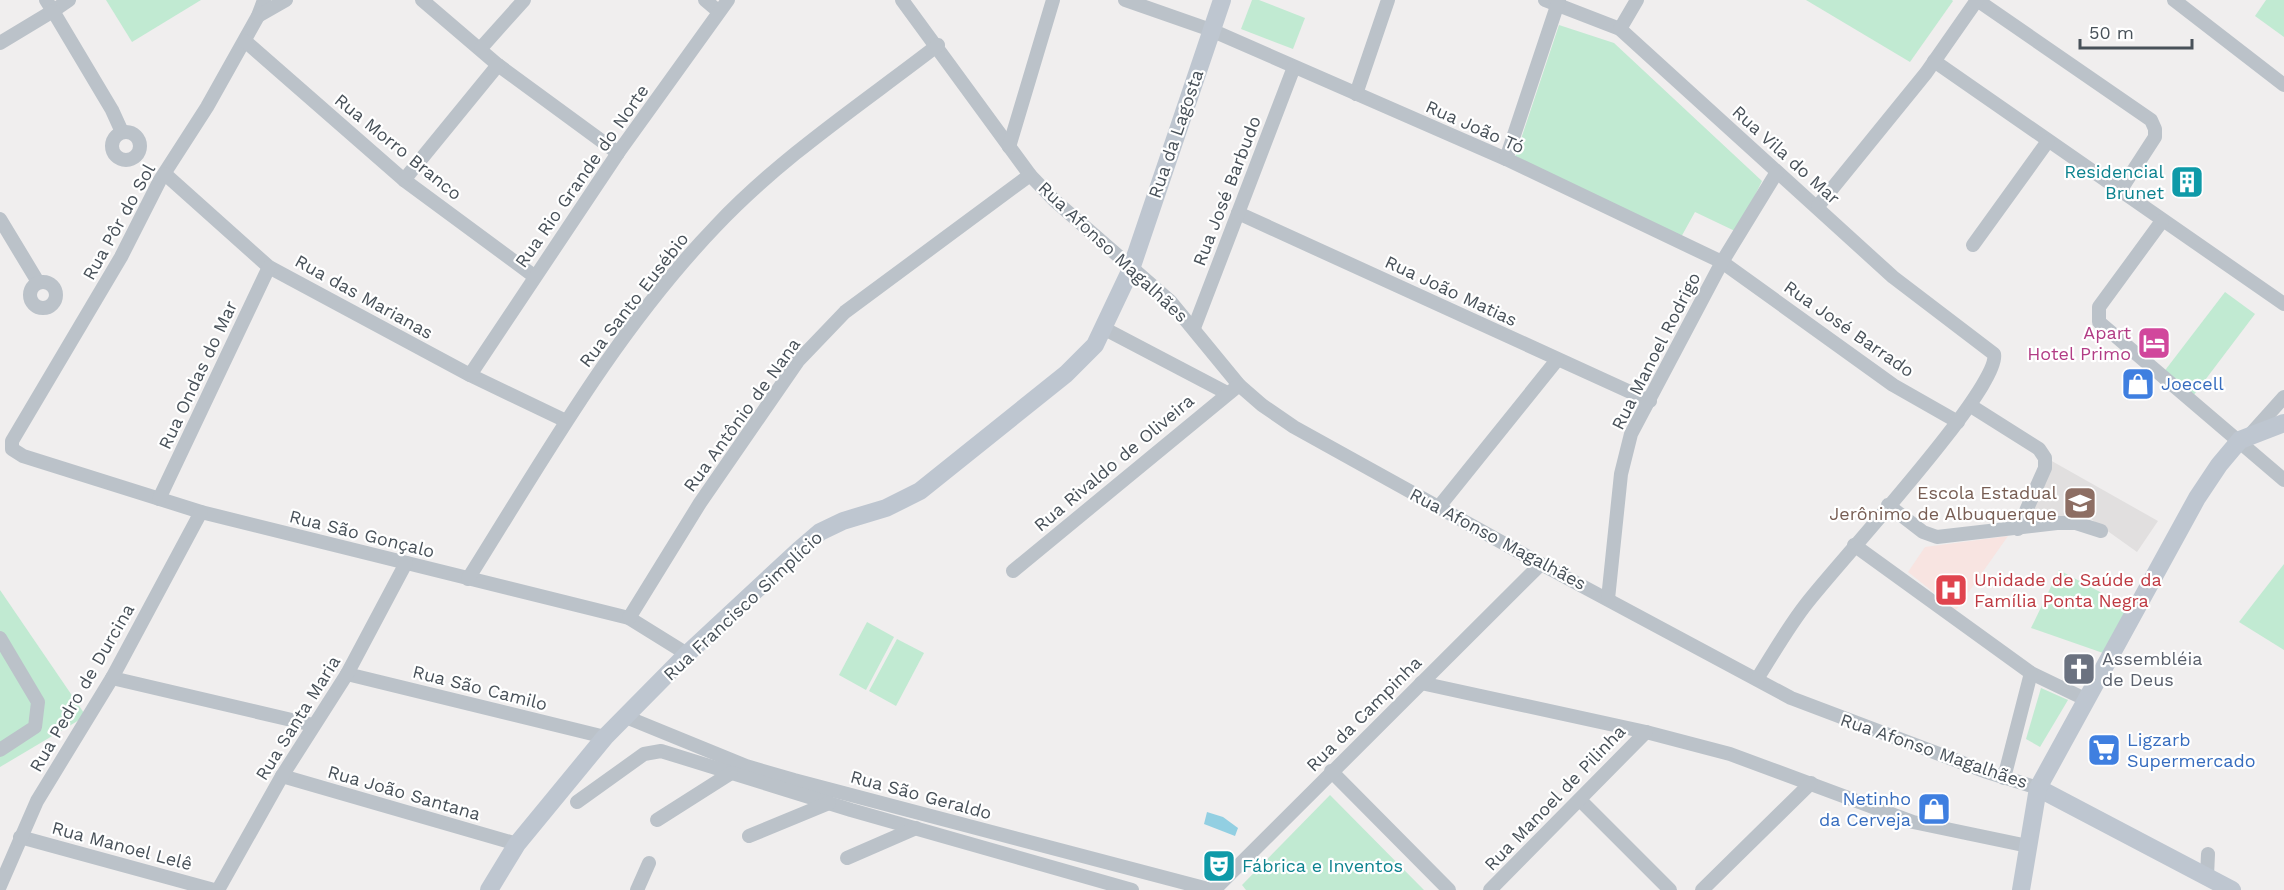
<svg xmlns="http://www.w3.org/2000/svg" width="2284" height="890" viewBox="0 0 2284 890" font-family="'Work Sans',sans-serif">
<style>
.education{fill:#e1dfdf}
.medical{fill:#f8e4e1}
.green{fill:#c1ead2}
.water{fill:#92cfe2}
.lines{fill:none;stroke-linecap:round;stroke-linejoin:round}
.street{stroke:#bbc2c9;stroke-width:14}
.secondary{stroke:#bec6d0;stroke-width:18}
.labels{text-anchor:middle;stroke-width:4.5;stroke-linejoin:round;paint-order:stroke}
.street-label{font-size:18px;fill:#485159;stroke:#fff}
.culture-label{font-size:18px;fill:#0d838f;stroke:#fff;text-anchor:end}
.hotel-label{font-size:18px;fill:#b23c85;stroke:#fff;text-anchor:end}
.shop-label{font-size:18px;fill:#366cbe;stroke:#fff;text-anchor:start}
.education-label{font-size:18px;fill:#785e54;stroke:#fff;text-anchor:end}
.health-label{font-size:18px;fill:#be3a42;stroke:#fff;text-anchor:start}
.worship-label{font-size:18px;fill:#5b616d;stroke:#fff;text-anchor:start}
</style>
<rect width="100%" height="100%" fill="#f0eeee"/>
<!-- education -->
<polygon class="education" points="2050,460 2158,521 2137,552 2088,517 2065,517 2025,525"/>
<!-- medical -->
<polygon class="medical" points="2008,536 1956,610 1908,572 1925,547"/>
<!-- green -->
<g class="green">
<polygon points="106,0 201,0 132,42"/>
<polygon points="1252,0 1259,0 1305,18 1293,49 1241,29"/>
<polygon points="1806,0 1952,0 1953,1 1910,62"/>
<polygon points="2266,0 2284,0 2284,37 2255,16"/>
<polygon points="1559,25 1614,43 1762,181 1737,232 1695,212 1680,239 1515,157"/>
<polygon points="2225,292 2255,314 2193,396 2163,373"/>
<polygon points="2284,564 2284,650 2239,622"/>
<polygon points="2059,570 2128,607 2103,653 2031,628"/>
<polygon points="0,590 86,716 0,767"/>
<polygon points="867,622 894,637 866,690 839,675"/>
<polygon points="897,639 924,653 896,706 869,691"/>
<polygon points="2041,688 2068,700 2040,747 2026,739"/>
<polygon points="1330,795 1424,890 1246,890 1242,885"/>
</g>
<!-- water -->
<polygon class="water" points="1207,812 1223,817 1238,828 1235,836 1204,824"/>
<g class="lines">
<!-- street -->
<g class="street">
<polyline points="46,0 53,11 69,0"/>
<polyline points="264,0 258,16 207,107 160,180 121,257 12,441 12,449 23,456 201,512 629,618 687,654"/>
<polyline points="422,0 498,65 618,153"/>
<polyline points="705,0 718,11"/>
<polyline points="902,0 1030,175 1054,200 1170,301 1239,385 1262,405 1294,427 1541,564 1791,698 1984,771 2038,788"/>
<polyline points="1125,0 1211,30 1506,159 1722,262 1893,385 1958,422"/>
<path d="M 1545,0 L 1620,29 L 1893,277 L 1994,354 C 2002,386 1835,566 1807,603 C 1788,627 1773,654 1757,679"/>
<polyline points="1977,0 2151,120 2155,129 2155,137 2120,191"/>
<polyline points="2174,0 2284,85"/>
<polyline points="258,16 286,0"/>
<polyline points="1620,29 1637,0"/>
<polyline points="245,41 404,180 534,276"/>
<polyline points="0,43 53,11 112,110 122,132"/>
<polyline points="481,48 524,0"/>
<polyline points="1934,61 2284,304"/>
<polyline points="1356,94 1388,0"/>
<circle cx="126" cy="146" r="14"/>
<polyline points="1009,147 1053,0"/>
<polyline points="1506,159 1559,0"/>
<polyline points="165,174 269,267 470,375 566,421"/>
<polyline points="404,180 498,65"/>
<polyline points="1818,206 1926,73 1977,0"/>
<polyline points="1238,213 1650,401"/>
<polyline points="0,219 38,282"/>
<polyline points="2162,221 2099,307 2099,322 2284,480"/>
<polyline points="1973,245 2048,141"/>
<circle cx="43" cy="295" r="13"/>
<polyline points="1194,328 1294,67"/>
<polyline points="1105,329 1227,393"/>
<polyline points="470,375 618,153 728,0"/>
<polyline points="1971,406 2039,449 2045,458 2045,468 2018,529"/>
<polyline points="2249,436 2284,397"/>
<polyline points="159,499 269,267"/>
<polyline points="1888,505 1923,532 1937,537 2057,523 2076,523 2101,531"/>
<polyline points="1438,508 1557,360"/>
<polyline points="1854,545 2031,673 2087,700"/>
<polyline points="1013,571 1239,385"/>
<path d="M 468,579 C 544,458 616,330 716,226 C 781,157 863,103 938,45"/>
<polyline points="1608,599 1621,474 1631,434 1722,262 1777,172"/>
<polyline points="629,618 700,503 798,361 845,312 1030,175"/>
<polyline points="0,638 38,702 35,727 0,750"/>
<polyline points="347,674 605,737"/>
<polyline points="112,678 313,725"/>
<polyline points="1421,683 1646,732 1730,754 1913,822 2028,846"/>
<polyline points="626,717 746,766 794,780 1212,890"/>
<polyline points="1331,771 1449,890"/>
<polyline points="282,776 517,844"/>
<polyline points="2004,778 2031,673"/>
<polyline points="1580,800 1670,890"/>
<polyline points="577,802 644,754 661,751 851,810 1132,890"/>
<polyline points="657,820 731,773"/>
<polyline points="749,836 829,803"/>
<polyline points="20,837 214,890"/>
<polyline points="847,858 916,828"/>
<polyline points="2207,876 2208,854"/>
<polyline points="0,886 37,801 112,678 201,512"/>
<polyline points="218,890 282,776 347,674 406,563"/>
<polyline points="637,890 649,863"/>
<polyline points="1214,890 1541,564"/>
<polyline points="1490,890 1646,732"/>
<polyline points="1702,890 1811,783"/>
</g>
<!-- secondary -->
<g class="secondary">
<polyline points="2038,788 2232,890"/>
<polyline points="489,890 517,844 605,737 687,654 799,550 820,532 843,521 886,508 920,491 1066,374 1095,345 1131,269 1222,0"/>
<polyline points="2021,890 2038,788 2197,498 2219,465 2240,440 2284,423"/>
</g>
</g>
<!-- icons -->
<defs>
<g id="building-square" transform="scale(1.725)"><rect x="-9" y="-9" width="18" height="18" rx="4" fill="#0f9aa8" stroke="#fff"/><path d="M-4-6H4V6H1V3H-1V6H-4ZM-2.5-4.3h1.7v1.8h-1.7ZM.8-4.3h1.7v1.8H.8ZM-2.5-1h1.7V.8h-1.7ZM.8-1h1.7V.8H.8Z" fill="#fff"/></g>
<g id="hotel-square" transform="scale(1.725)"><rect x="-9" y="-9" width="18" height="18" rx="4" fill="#d1479c" stroke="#fff"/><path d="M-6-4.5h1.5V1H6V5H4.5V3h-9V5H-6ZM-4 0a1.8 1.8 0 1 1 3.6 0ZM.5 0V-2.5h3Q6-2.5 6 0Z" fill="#fff"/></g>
<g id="shop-square" transform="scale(1.725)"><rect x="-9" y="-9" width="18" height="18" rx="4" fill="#3f7fe0" stroke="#fff"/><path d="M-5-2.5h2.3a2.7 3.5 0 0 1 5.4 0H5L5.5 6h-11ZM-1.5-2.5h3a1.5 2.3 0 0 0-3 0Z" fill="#fff"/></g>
<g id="school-square" transform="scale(1.725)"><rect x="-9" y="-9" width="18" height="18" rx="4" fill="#8d6e63" stroke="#fff"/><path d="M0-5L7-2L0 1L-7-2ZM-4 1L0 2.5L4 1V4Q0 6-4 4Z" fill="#fff"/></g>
<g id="hospital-square" transform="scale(1.725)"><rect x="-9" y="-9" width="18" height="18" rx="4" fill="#e0444e" stroke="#fff"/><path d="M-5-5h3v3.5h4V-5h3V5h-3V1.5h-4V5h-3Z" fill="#fff"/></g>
<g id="church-square" transform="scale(1.725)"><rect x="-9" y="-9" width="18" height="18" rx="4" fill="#6b7280" stroke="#fff"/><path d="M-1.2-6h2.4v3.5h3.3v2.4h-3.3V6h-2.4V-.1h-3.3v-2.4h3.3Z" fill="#fff"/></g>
<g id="supermarket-square" transform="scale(1.725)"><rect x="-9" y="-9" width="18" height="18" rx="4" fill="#3f7fe0" stroke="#fff"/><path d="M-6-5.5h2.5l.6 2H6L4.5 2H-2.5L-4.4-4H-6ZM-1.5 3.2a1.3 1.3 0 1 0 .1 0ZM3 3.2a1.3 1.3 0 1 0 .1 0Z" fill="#fff"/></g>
<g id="theatre-square" transform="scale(1.725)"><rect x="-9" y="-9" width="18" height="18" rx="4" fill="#0f9aa8" stroke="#fff"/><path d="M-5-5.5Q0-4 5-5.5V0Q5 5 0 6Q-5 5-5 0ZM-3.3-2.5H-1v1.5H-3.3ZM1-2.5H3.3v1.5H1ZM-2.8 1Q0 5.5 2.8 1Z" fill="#fff"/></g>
</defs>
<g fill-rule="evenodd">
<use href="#building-square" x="2187" y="182"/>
<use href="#hotel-square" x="2154" y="343"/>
<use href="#shop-square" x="2138" y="384"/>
<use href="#school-square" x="2080" y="503"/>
<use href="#hospital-square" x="1951" y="590"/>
<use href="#church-square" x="2079" y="669"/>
<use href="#supermarket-square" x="2104" y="750"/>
<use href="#shop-square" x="1934" y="809"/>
<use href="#theatre-square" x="1219" y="866"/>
</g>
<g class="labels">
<!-- street labels -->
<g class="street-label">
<text transform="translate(1475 127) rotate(24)" y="6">Rua João Tó</text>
<text transform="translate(1176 134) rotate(-71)" y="6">Rua da Lagosta</text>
<text transform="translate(398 147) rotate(39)" y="6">Rua Morro Branco</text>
<text transform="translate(1786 155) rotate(42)" y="6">Rua Vila do Mar</text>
<text transform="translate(582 176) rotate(-55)" y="6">Rua Rio Grande do Norte</text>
<text transform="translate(1227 191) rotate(-69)" y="6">Rua José Barbudo</text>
<text transform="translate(119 222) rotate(-61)" y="6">Rua Pôr do Sol</text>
<text transform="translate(1113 252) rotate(43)" y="6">Rua Afonso Magalhães</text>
<text transform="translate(1451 291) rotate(25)" y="6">Rua João Matias</text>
<text transform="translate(364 297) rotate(29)" y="6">Rua das Marianas</text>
<text transform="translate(634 300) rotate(-52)" y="6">Rua Santo Eusébio</text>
<text transform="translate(1849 329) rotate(35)" y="6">Rua José Barrado</text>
<text transform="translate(1656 351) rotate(-63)" y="6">Rua Manoel Rodrigo</text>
<text transform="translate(198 375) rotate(-65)" y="6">Rua Ondas do Mar</text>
<text transform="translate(742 415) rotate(-54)" y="6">Rua Antônio de Nana</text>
<text transform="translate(1114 463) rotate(-40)" y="6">Rua Rivaldo de Oliveira</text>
<text transform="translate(362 534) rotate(14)" y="6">Rua São Gonçalo</text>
<text transform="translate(1498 539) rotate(28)" y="6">Rua Afonso Magalhães</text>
<text transform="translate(743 606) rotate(-43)" y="6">Rua Francisco Simplício</text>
<text transform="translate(82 688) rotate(-60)" y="6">Rua Pedro de Durcina</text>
<text transform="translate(480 688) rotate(14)" y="6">Rua São Camilo</text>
<text transform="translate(1364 714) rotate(-45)" y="6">Rua da Campinha</text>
<text transform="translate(298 718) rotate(-58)" y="6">Rua Santa Maria</text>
<text transform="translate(1934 751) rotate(19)" y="6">Rua Afonso Magalhães</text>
<text transform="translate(404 793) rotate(16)" y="6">Rua João Santana</text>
<text transform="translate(921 795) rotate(15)" y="6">Rua São Geraldo</text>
<text transform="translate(1555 798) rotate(-46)" y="6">Rua Manoel de Pilinha</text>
<text transform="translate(122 846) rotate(15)" y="6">Rua Manoel Lelê</text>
</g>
<!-- culture labels -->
<g class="culture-label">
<text x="2164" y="178">Residencial<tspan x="2164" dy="21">Brunet</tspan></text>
<text x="1242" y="872" text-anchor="start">Fábrica e Inventos</text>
</g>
<!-- hotel labels -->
<g class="hotel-label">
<text x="2131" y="339">Apart<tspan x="2131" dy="21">Hotel Primo</tspan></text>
</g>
<!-- shop labels -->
<g class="shop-label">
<text x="2161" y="390">Joecell</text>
<text x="2127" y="746">Ligzarb<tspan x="2127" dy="21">Supermercado</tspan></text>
<text x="1911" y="805" text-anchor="end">Netinho<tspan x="1911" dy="21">da Cerveja</tspan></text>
</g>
<!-- education labels -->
<g class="education-label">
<text x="2057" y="499">Escola Estadual<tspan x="2057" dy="21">Jerônimo de Albuquerque</tspan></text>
</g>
<!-- health labels -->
<g class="health-label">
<text x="1974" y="586">Unidade de Saúde da<tspan x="1974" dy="21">Família Ponta Negra</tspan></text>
</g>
<!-- worship labels -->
<g class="worship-label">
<text x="2102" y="665">Assembléia<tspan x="2102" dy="21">de Deus</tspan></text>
</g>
</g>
<!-- scale -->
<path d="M2080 39v9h112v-9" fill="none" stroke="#485159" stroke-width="3"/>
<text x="2089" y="39" font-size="18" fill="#485159" stroke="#ffffff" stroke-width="4.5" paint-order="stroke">50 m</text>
</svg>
